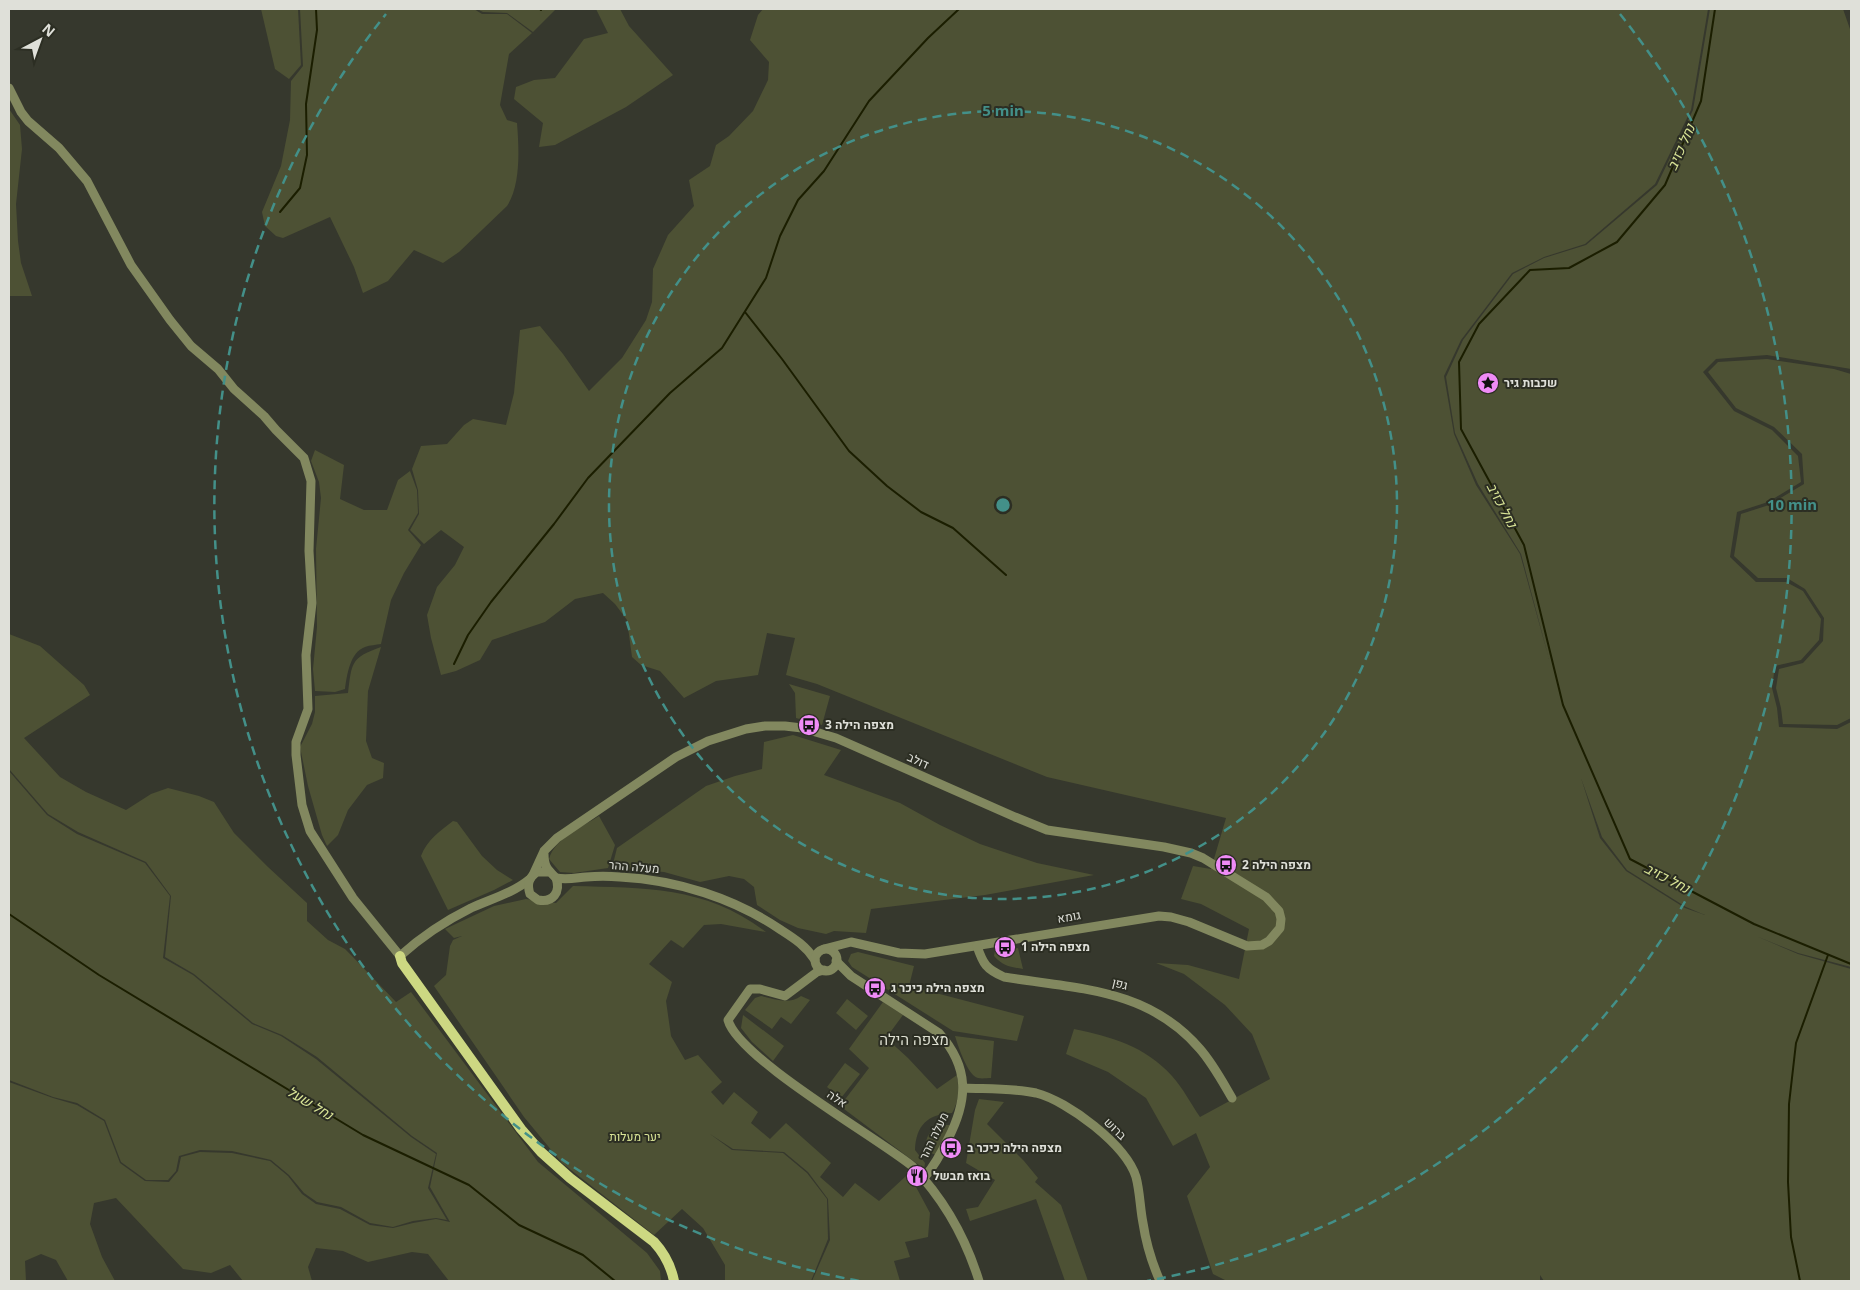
<svg xmlns="http://www.w3.org/2000/svg" width="1860" height="1290" viewBox="0 0 1860 1290" font-family="'Noto Sans',Heebo,sans-serif">
<style>
.green{fill:#4d5134;fill-rule:evenodd}
.lines{fill:none;stroke-linecap:round;stroke-linejoin:round}
.stream{stroke:#1b1e00;stroke-width:2}
.minor{stroke:#82885f;stroke-width:9}
.major{stroke:#cdd882;stroke-width:10}
.ring{fill:none;stroke:#439089;stroke-width:2.5;stroke-dasharray:9 6}
.labels{text-anchor:middle;stroke-width:4;stroke-linejoin:round;paint-order:stroke}
.poi-label{font-size:12px;font-weight:bold;fill:#dfe0d9;stroke:#2c2e23;text-anchor:start}
.street-label{font-size:12px;fill:#dfe0d9;stroke:#2c2e23}
.park-label{font-size:12px;fill:#d9e496;stroke:#2c2e23}
.water-label{font-size:14px;font-style:italic;fill:#d9e496;stroke:#2c2e23}
.quarter-label{font-size:15px;fill:#dddfd1;stroke:#2c2e23}
.centre{fill:#439089;stroke:#2c2e23;stroke-width:2.5}
.ring-label{font-size:15px;text-anchor:middle;font-weight:bold;fill:#439089;stroke:#2c2e23;stroke-width:4;stroke-linejoin:round;paint-order:stroke}
</style>
<rect width="100%" height="100%" fill="#36382d"/>
<!-- green -->
<g class="green">
<polygon points="261,9 298,9 301,65 289,79 275,69"/>
<path d="M 300,9 L 474,9 L 482,14 L 507,14 L 532,33 L 509,54 L 500,105 L 507,120 L 517,123 C 519,148 521,185 507,206 L 459,252 L 443,263 L 414,250 L 388,281 L 363,293 L 354,267 L 330,217 L 283,238 L 276,236 L 265,226 L 262,212 L 281,166 L 290,120 L 291,81 L 303,66 Z"/>
<polygon points="477,9 556,9 533,32 507,13 483,12"/>
<polygon points="596,9 620,9 629,26 673,75 626,107 555,145 539,147 543,123 514,99 516,87 534,80 555,78 584,39 608,33"/>
<path d="M 763,9 L 1708,9 L 1691,110 L 1655,184 L 1585,244 L 1544,257 L 1512,273 L 1461,340 L 1444,376 L 1454,434 L 1476,485 L 1520,554 L 1549,659 L 1521,554 L 1478,484 L 1455,433 L 1446,377 L 1463,340 L 1513,274 L 1544,258 L 1586,245 L 1657,185 L 1693,110 L 1710,9 L 1843,9 L 1851,32 L 1851,369 L 1767,355 L 1716,359 L 1703,372 L 1734,411 L 1772,430 L 1798,456 L 1801,482 L 1768,502 L 1737,512 L 1730,557 L 1756,582 L 1786,582 L 1803,591 L 1821,619 L 1819,640 L 1801,660 L 1775,666 L 1772,688 L 1777,708 L 1779,727 L 1837,729 L 1851,722 L 1851,967 L 1798,953 L 1756,936 L 1798,954 L 1851,969 L 1851,1281 L 1544,1281 L 1540,1275 L 1540,1281 L 1227,1281 L 1213,1274 L 1187,1196 L 1210,1167 L 1196,1133 L 1173,1146 L 1146,1098 L 1108,1072 L 1066,1054 L 1074,1029 C 1112,1037 1145,1046 1172,1076 C 1183,1088 1191,1104 1200,1117 L 1270,1079 L 1252,1034 L 1225,1005 L 1184,974 L 1156,963 L 1188,965 L 1239,979 L 1249,929 L 1201,904 L 1181,899 L 1193,866 L 1211,869 L 1226,818 L 1047,777 L 817,684 L 786,675 L 795,638 L 767,633 L 758,675 L 716,681 L 684,698 L 660,671 L 641,665 L 632,657 L 627,620 L 615,604 L 603,593 L 575,599 L 545,622 L 492,640 L 480,660 L 456,671 L 441,675 L 431,638 L 427,615 L 437,587 L 455,565 L 464,547 L 441,530 L 424,544 L 410,530 L 419,514 L 418,490 L 412,469 L 421,446 L 447,444 L 464,425 L 473,419 L 506,425 L 514,393 L 520,330 L 540,326 L 563,354 L 589,391 L 622,358 L 646,320 L 652,302 L 653,269 L 668,235 L 694,206 L 689,180 L 710,166 L 716,145 L 729,136 L 753,111 L 768,80 L 769,62 L 750,40 L 758,15 ZM 1581,778 L 1602,837 L 1627,870 L 1686,907 L 1705,915 L 1685,908 L 1626,871 L 1600,838 Z"/>
<polygon points="9,109 20,125 22,149 16,204 18,241 21,263 32,296 9,296"/>
<polygon points="1767,359 1834,369 1851,374 1851,718 1837,725 1783,724 1781,708 1776,688 1779,669 1803,663 1823,641 1824,618 1805,589 1787,578 1758,578 1734,556 1741,514 1769,505 1804,484 1802,454 1774,427 1736,408 1708,372 1718,362"/>
<path d="M 315,450 L 344,465 L 340,499 L 364,510 L 387,510 L 398,480 L 410,471 L 417,490 L 418,513 L 408,530 L 421,545 L 404,573 L 391,600 L 381,644 C 376,645 370,645 365,647 C 350,652 347,675 345,689 L 335,692 L 315,691 L 313,669 L 317,627 L 316,549 L 321,498 L 319,482 L 311,461 Z"/>
<polygon points="9,634 40,646 84,685 90,695 24,738 60,777 86,792 126,810 151,794 168,788 199,796 214,802 234,833 268,867 307,903 307,921 328,940 345,949 352,956 396,1002 411,992 538,1162 647,1253 660,1271 661,1281 449,1281 428,1254 412,1252 368,1262 343,1251 316,1248 308,1267 312,1281 243,1281 230,1265 211,1273 183,1269 116,1198 94,1203 90,1224 102,1257 115,1281 68,1281 56,1260 41,1254 25,1261 26,1281 9,1281 9,1082 53,1098 77,1105 104,1121 120,1163 145,1181 169,1182 178,1171 181,1157 200,1152 232,1153 270,1161 288,1176 302,1194 316,1204 340,1209 370,1225 393,1228 413,1223 436,1219 450,1222 430,1187 437,1153 412,1136 317,1057 282,1035 253,1023 194,974 165,957 171,896 146,862 78,832 48,814 9,769"/>
<path d="M 381,647 L 368,691 L 366,741 L 372,758 L 384,763 L 383,778 L 367,785 L 348,810 L 338,835 L 327,846 L 322,835 L 308,786 L 300,747 L 312,724 L 315,712 L 315,696 L 348,693 C 352,663 350,658 381,647 Z"/>
<polygon points="789,684 830,696 822,725 796,718 795,693"/>
<polygon points="793,735 841,750 824,775 900,803 940,825 980,844 1037,863 1094,875 985,895 871,909 866,933 834,931 826,934 798,928 780,920 757,905 754,887 744,879 729,876 700,882 664,872 612,868 617,848 706,786 735,776 762,769 764,742"/>
<polygon points="9,771 47,815 77,834 145,863 170,896 163,958 193,975 252,1024 281,1036 316,1059 411,1137 436,1154 428,1188 447,1220 436,1218 413,1221 393,1227 370,1223 341,1207 317,1202 304,1193 289,1175 271,1160 232,1151 200,1150 179,1156 176,1171 168,1180 146,1180 121,1162 105,1120 77,1103 53,1097 9,1080"/>
<path d="M 599,816 L 615,845 L 608,868 L 574,873 L 560,872 L 549,859 C 555,838 582,827 599,816 Z"/>
<path d="M 453,821 L 457,822 L 482,856 L 497,870 L 513,880 L 494,890 L 448,910 L 421,856 C 427,840 440,831 453,821 Z"/>
<path d="M 573,886 C 645,888 706,886 766,932 L 721,924 L 704,925 L 683,948 L 671,940 L 649,964 L 672,982 L 666,1001 L 671,1036 L 685,1060 L 698,1055 L 722,1082 L 711,1092 L 723,1105 L 734,1092 L 758,1112 L 751,1123 L 770,1139 L 786,1123 L 831,1163 L 820,1177 L 843,1197 L 855,1183 L 879,1201 L 906,1176 L 916,1187 L 930,1213 L 928,1237 L 905,1242 L 910,1257 L 894,1261 L 900,1281 L 812,1281 L 830,1240 L 828,1199 L 808,1172 L 784,1152 L 733,1149 L 710,1134 L 732,1150 L 783,1153 L 807,1173 L 827,1199 L 828,1239 L 811,1281 L 725,1281 L 725,1265 L 703,1228 L 682,1209 L 654,1235 L 562,1163 L 524,1117 L 434,986 L 446,975 L 450,946 L 453,940 L 462,936 L 454,938 L 445,929 L 494,906 L 526,899 L 556,903 Z"/>
<path d="M 1018,948 L 1023,969 C 1010,967 1003,966 994,956 L 995,950 Z"/>
<polygon points="858,952 914,966 909,986 1024,1016 1017,1041 953,1031 852,967 848,961 851,954"/>
<path d="M 761,996 C 775,999 789,1005 801,996 L 810,1000 L 791,1024 L 781,1017 L 772,1029 L 745,1010 L 755,998 Z"/>
<polygon points="847,999 868,1016 856,1030 836,1013"/>
<path d="M 883,1002 L 903,1015 L 886,1038 L 908,1058 L 937,1089 L 957,1075 C 959,1088 959,1102 952,1113 C 928,1114 916,1125 915,1150 L 925,1163 L 924,1169 L 840,1106 L 869,1068 L 849,1049 Z"/>
<polygon points="743,1015 784,1046 773,1061 752,1042 741,1028"/>
<path d="M 955,1036 L 994,1041 L 991,1078 C 987,1078 982,1079 978,1078 C 968,1076 958,1046 955,1036 Z"/>
<polygon points="845,1063 860,1074 841,1098 827,1087"/>
<polygon points="979,1099 1004,1102 987,1124 1024,1161 1038,1178 1035,1182 1061,1205 1088,1281 1065,1281 1036,1199 970,1221 966,1209 978,1207 995,1180 966,1163 975,1110"/>
<path d="M 941,1125 L 950,1125 L 936,1155 L 931,1153 L 926,1147 C 925,1137 931,1128 941,1125 Z"/>
</g>
<g class="lines">
<!-- stream -->
<g class="stream">
<polyline points="540,9 541,10"/>
<polyline points="1715,9 1701,101 1665,185 1617,242 1569,268 1530,270 1479,324 1459,362 1461,429 1524,545 1563,705 1630,859 1754,924 1851,964"/>
<polyline points="280,212 300,188 307,155 306,104 317,30 316,9"/>
<polyline points="745,312 782,359 849,451 887,486 921,512 953,528 1006,575"/>
<polyline points="454,664 468,635 491,602 554,524 588,478 670,393 722,348 766,278 780,236 798,200 824,171 869,101 928,38 959,9"/>
<polyline points="9,914 99,975 363,1135 469,1185 519,1225 583,1255 615,1281"/>
<polyline points="1800,1281 1791,1237 1788,1182 1789,1104 1796,1043 1828,955"/>
</g>
<!-- minor -->
<g class="minor">
<path d="M 9,88 L 21,112 L 28,121 L 59,148 L 87,181 L 131,265 L 170,320 L 191,346 L 218,369 L 234,389 L 264,416 L 276,430 L 304,458 L 311,481 L 309,551 L 312,603 L 306,655 L 308,709 L 296,742 L 296,755 L 302,805 L 310,831 L 353,898 L 400,956 C 421,937 445,921 471,908 C 491,899 513,893 530,879"/>
<path d="M 544,854 C 544,867 548,870 556,878 C 561,892 553,903 538,900 L 530,894 C 527,885 528,878 537,872 L 548,872"/>
<polyline points="533,875 544,851 557,838 676,757 708,741 746,729 765,726 785,726 802,728 836,738 1015,817 1047,830 1164,847 1191,853 1203,858 1266,897 1279,911 1281,919 1280,928 1269,941 1262,945 1247,946 1189,922 1171,917 1159,916 925,954 899,953 851,942 824,949"/>
<path d="M 556,878 C 567,880 575,878 586,877 C 597,876 609,876 620,877 C 677,880 734,898 781,930 C 795,939 806,946 815,960"/>
<path d="M 977,946 C 983,964 986,969 1004,977 C 1077,989 1148,988 1200,1049 C 1213,1064 1222,1081 1232,1098"/>
<circle cx="826" cy="960" r="11"/>
<path d="M 836,961 L 851,976 L 939,1033 C 970,1068 968,1100 948,1139 C 941,1154 934,1166 924,1178"/>
<path d="M 824,970 L 817,972 L 785,996 L 760,989 L 750,989 L 728,1020 C 738,1058 876,1137 912,1166 C 943,1198 966,1239 979,1281"/>
<path d="M 964,1088 C 987,1089 1013,1088 1036,1093 C 1068,1101 1126,1145 1136,1177 C 1140,1192 1140,1208 1143,1223 C 1146,1243 1152,1263 1160,1281"/>
</g>
<!-- major -->
<path class="major" d="M 400,956 L 402,963 L 521,1129 L 541,1152 L 570,1178 L 654,1242 C 665,1254 671,1266 674,1281"/>
</g>
<!-- distance rings -->
<g class="ring">
<circle cx="1003" cy="505" r="394"/>
<path d="M859 1281A789 789 0 0 1 386 14M1620 14A789 789 0 0 1 1147 1281"/>
</g>
<!-- icons -->
<defs>
<g id="sight-disc" transform="scale(1.125)"><circle r="9.5" fill="#ef8bf6" stroke="#2c2e23"/><path d="M0-6L1.8-2.2L6-1.7L2.9 1.2L3.7 5.4L0 3.3L-3.7 5.4L-2.9 1.2L-6-1.7L-1.8-2.2Z" fill="#111"/></g>
<g id="bus-disc" transform="scale(1.125)"><circle r="9.5" fill="#ef8bf6" stroke="#2c2e23"/><path d="M-5-6H5V4H4V6H2V4H-2V6H-4V4H-5ZM-3.5-4V0h7V-4ZM-3.5 1.2v1.5H-2V1.2ZM2 1.2v1.5H3.5V1.2Z" fill="#111"/></g>
<g id="restaurant-disc" transform="scale(1.125)"><circle r="9.5" fill="#ef8bf6" stroke="#2c2e23"/><path d="M-5-6h1v4h1v-4h1v4h1v-4h1v5L-1.5 .5V6h-2V.5L-5-1ZM5-6V6H3V1.5H1.5Q1.5-4 5-6Z" fill="#111"/></g>
</defs>
<g fill-rule="evenodd">
<use href="#sight-disc" x="1488" y="383"/>
<use href="#bus-disc" x="809" y="725"/>
<use href="#bus-disc" x="1226" y="865"/>
<use href="#bus-disc" x="1005" y="947"/>
<use href="#bus-disc" x="875" y="988"/>
<use href="#bus-disc" x="951" y="1148"/>
<use href="#restaurant-disc" x="917" y="1176"/>
</g>
<g class="labels">
<!-- poi labels -->
<g class="poi-label">
<text x="1504" y="387">שכבות גיר</text>
<text x="825" y="729">מצפה הילה 3</text>
<text x="1242" y="869">מצפה הילה 2</text>
<text x="1021" y="951">מצפה הילה 1</text>
<text x="891" y="992">מצפה הילה כיכר ג</text>
<text x="967" y="1152">מצפה הילה כיכר ב</text>
<text x="933" y="1180">בואז מבשל</text>
</g>
<!-- street labels -->
<g class="street-label">
<text transform="translate(918 761) rotate(24)" y="4">דולב</text>
<text transform="translate(634 867) rotate(5)" y="4">מעלה ההר</text>
<text transform="translate(1069 917) rotate(-10)" y="4">גומא</text>
<text transform="translate(1120 984) rotate(14)" y="4">גפן</text>
<text transform="translate(837 1099) rotate(34)" y="4">אלה</text>
<text transform="translate(1115 1129) rotate(44)" y="4">ברוש</text>
<text transform="translate(934 1136) rotate(-64)" y="4">מעלה ההר</text>
</g>
<!-- park labels -->
<g class="park-label">
<text x="635" y="1141">יער מעלות</text>
</g>
<!-- water labels -->
<g class="water-label">
<text transform="translate(1681 147) rotate(-66)" y="5">נחל כזיב</text>
<text transform="translate(1502 505) rotate(62)" y="5">נחל כזיב</text>
<text transform="translate(1667 878) rotate(27)" y="5">נחל כזיב</text>
<text transform="translate(310 1103) rotate(31)" y="5">נחל שעל</text>
</g>
<!-- quarter labels -->
<g class="quarter-label">
<text x="914" y="1045">מצפה הילה</text>
</g>
</g>
<circle cx="1003" cy="505" r="8" class="centre"/>
<g class="ring-label">
<text x="1003" y="116">5 min</text>
<text x="1792" y="510">10 min</text>
</g>
<!-- border -->
<rect width="1860" height="1290" fill="none" stroke="#dfe0d9" stroke-width="20"/>
<!-- north arrow -->
<g transform="translate(40 40) rotate(41)" stroke="#2c2e23" stroke-width="4" paint-order="stroke">
<path d="M0-4L9 19L0 12L-9 19Z" fill="#dfe0d9"/>
<text y="-8" font-size="14" font-weight="bold" text-anchor="middle" fill="#dfe0d9">N</text>
</g>
</svg>
